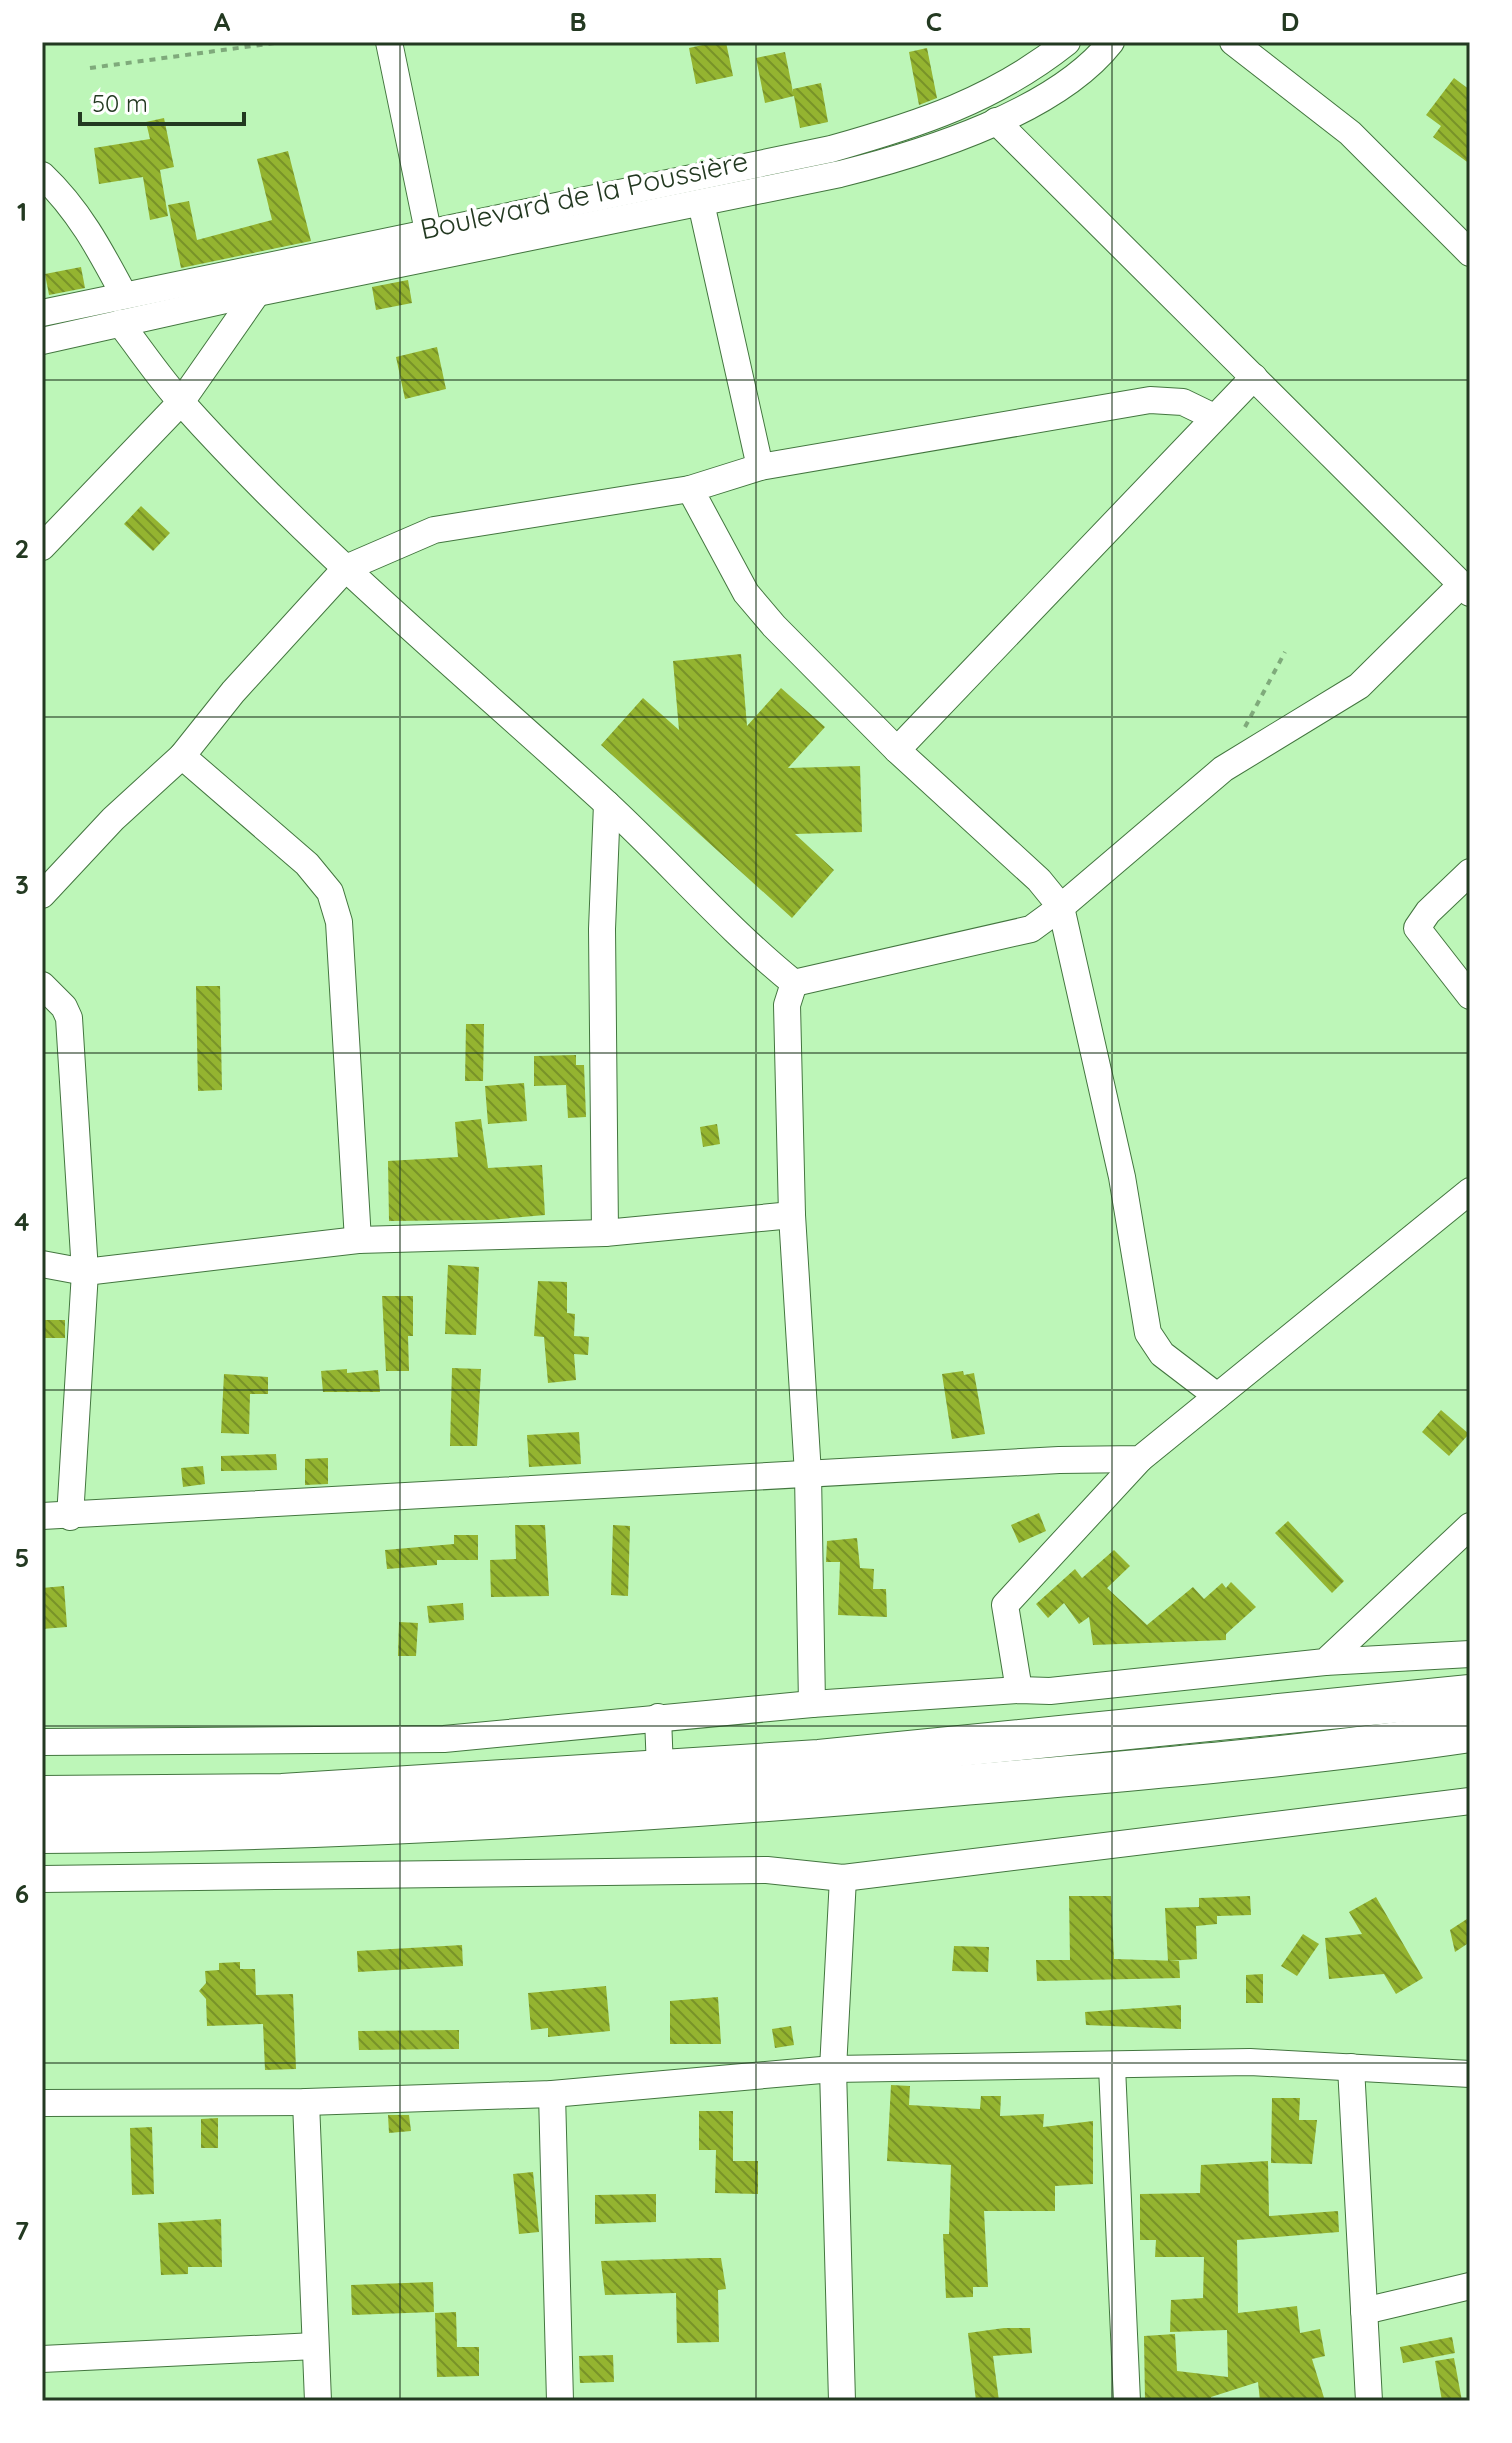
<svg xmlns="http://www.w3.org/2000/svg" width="1512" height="2443" viewBox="0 0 1512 2443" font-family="Quicksand,sans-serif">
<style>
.building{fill:url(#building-back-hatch)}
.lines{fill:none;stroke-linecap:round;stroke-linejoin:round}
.minor-casing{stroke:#43763f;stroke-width:28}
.primary-casing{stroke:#43763f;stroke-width:42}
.path{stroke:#7faa7b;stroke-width:4;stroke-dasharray:6 6;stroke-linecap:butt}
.minor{stroke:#fff;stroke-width:26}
.primary{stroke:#fff;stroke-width:40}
.grid{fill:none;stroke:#233921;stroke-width:2;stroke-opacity:0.55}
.labels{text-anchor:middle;stroke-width:8;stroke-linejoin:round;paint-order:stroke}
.street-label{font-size:28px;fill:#233921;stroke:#fff}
.neatline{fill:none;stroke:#233921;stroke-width:3}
.grid-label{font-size:26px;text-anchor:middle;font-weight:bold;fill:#233921}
</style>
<defs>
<pattern id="building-back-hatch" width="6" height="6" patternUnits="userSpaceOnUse" patternTransform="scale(2)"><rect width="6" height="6" fill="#94b430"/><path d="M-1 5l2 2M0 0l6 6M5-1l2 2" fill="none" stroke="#789328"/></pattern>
</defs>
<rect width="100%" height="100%" fill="#bdf6b8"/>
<!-- building -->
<g class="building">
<polygon points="716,42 726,42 733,76 696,84 689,48"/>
<polygon points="927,48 937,98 919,105 909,52"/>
<polygon points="785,52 793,92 793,89 821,83 828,122 800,128 794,96 765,103 756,58"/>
<polygon points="1454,78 1470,90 1470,164 1433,137 1441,126 1426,115"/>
<polygon points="164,118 174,167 160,170 168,216 150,220 143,177 99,184 94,148 150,139 146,122"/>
<polygon points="288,151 311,241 181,268 168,205 189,201 197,240 272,220 257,159"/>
<polygon points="81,267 85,288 49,295 45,274"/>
<polygon points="408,280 412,303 376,310 372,287"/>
<polygon points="437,347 446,389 405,399 396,357"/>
<polygon points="141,506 170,533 153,551 124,524"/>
<polygon points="741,654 747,726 781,688 825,727 788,768 860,766 862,832 795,834 834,870 792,918 601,745 643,698 679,730 673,661"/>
<polygon points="196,986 220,986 222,1090 198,1091"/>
<polygon points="466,1024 484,1024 483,1081 465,1081"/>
<polygon points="576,1055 576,1065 584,1065 586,1117 568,1118 566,1085 534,1086 534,1056"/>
<polygon points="524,1083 527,1121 488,1124 485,1086"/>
<polygon points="481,1119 488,1168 542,1165 545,1215 490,1220 389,1221 388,1161 458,1157 455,1122"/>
<polygon points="717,1124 720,1144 703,1147 700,1127"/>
<polygon points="448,1265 479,1267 476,1335 445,1334"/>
<polygon points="538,1281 567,1282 567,1313 575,1314 574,1336 589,1337 588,1355 574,1354 576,1380 548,1383 544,1337 534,1336"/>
<polygon points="382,1296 413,1296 413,1336 408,1336 409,1371 386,1371"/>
<rect x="42" y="1320" width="23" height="18"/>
<polygon points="452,1368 481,1369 477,1446 450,1446"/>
<polygon points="347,1369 347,1373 378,1370 380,1392 323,1392 321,1371"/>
<polygon points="963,1371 964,1375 974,1373 985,1434 952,1439 942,1374"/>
<polygon points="224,1374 268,1377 268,1394 250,1394 249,1434 221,1433"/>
<polygon points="1441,1410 1469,1434 1449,1456 1422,1432"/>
<polygon points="579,1432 581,1464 529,1467 527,1435"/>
<polygon points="276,1454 277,1470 221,1471 221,1456"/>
<polygon points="328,1458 328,1484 305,1485 305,1459"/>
<polygon points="203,1466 205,1484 183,1487 181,1468"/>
<polygon points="1039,1513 1046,1531 1019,1543 1011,1525"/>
<polygon points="1288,1521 1344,1581 1332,1593 1275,1533"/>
<polygon points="515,1525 545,1525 549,1596 491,1597 490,1560 516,1559"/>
<polygon points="613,1525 630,1526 628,1596 611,1595"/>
<polygon points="454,1535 478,1535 478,1560 437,1560 437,1565 387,1569 385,1550 454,1544"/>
<polygon points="857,1538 860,1568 874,1569 873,1589 886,1589 887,1617 838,1615 840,1562 826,1562 827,1541"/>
<polygon points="1114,1550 1130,1566 1107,1588 1147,1625 1193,1587 1204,1599 1222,1583 1226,1588 1231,1582 1256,1607 1226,1634 1226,1640 1093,1645 1089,1617 1079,1624 1064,1603 1048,1618 1036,1604 1075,1569 1082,1578"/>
<polygon points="64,1586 67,1627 42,1629 42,1588"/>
<polygon points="463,1603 464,1620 429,1623 427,1606"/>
<polygon points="399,1622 418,1623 416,1656 398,1656"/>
<polygon points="1069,1896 1111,1896 1114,1959 1179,1961 1180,1978 1037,1981 1036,1960 1070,1960"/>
<polygon points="1250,1896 1251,1915 1217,1916 1217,1924 1196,1926 1197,1959 1168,1961 1165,1908 1199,1907 1199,1898"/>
<polygon points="1376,1897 1423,1978 1396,1994 1384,1974 1329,1979 1325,1938 1362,1934 1349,1912"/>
<polygon points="1470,1917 1470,1942 1455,1952 1450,1930"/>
<polygon points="1303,1934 1319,1944 1297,1976 1281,1966"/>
<polygon points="462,1945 463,1966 358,1972 357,1951"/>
<polygon points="954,1946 989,1947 988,1972 952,1971"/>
<polygon points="240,1962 240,1969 255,1969 256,1995 293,1994 296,2069 265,2070 263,2024 207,2026 206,1999 199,1991 206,1983 205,1971 219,1970 219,1963"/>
<polygon points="1263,1974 1263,2003 1246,2003 1246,1975"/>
<polygon points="606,1986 610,2031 548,2037 548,2028 531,2030 528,1993"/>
<polygon points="718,1997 721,2044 670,2044 670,2001"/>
<polygon points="1181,2005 1181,2029 1086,2025 1085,2012"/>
<polygon points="791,2026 794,2045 775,2048 772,2029"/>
<polygon points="459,2030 459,2049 359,2050 358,2031"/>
<polygon points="891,2085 910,2086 909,2105 980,2109 981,2096 1001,2096 1000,2116 1044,2114 1043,2127 1093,2121 1093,2184 1055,2186 1055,2211 984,2211 988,2287 973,2287 973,2297 946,2298 943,2234 949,2234 951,2165 887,2161"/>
<polygon points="1272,2098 1300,2098 1299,2120 1317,2120 1312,2164 1271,2163"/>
<polygon points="699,2111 733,2111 733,2161 758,2161 758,2194 715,2193 716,2150 699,2150"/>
<polygon points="388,2115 409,2115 411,2131 389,2133"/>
<polygon points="218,2118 218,2148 201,2148 201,2119"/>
<polygon points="152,2127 154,2194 132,2195 130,2128"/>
<polygon points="1268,2161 1269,2216 1338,2211 1339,2232 1237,2240 1238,2313 1297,2306 1300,2333 1320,2329 1325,2356 1312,2359 1325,2401 1260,2401 1258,2382 1211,2397 1211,2401 1145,2401 1144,2336 1175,2334 1177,2371 1228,2377 1227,2330 1170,2332 1171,2300 1203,2298 1204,2257 1155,2257 1156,2240 1140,2240 1140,2194 1200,2193 1201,2165"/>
<polygon points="533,2172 539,2232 519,2234 513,2174"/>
<polygon points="656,2194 656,2222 595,2224 595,2195"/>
<polygon points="221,2219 222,2267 188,2267 188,2274 161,2275 158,2223"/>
<polygon points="704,2258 721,2258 726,2289 718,2290 719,2342 677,2343 676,2293 605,2295 601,2261"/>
<polygon points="433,2282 434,2312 352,2315 351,2285"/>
<polygon points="456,2312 457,2347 479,2347 479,2376 437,2377 435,2313"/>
<polygon points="1004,2328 1030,2328 1032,2353 993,2356 999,2401 976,2401 968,2333"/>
<polygon points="1452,2337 1455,2353 1403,2363 1400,2347"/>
<polygon points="613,2355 614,2382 580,2383 579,2356"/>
<polygon points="1454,2358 1462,2401 1442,2401 1435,2361"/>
</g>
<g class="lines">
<!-- minor casing -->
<g class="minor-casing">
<g id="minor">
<polyline points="389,42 428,231"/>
<polyline points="1233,42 1350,133 1470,253"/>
<polyline points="996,121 1470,593"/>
<path d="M 42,175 C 79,210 100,250 124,295"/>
<polyline points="701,203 760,467 1150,400 1183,402 1214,417"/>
<path d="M 42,313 L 831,149 C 920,124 994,100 1067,42"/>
<path d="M 120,323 C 141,350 160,379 183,404 C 313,549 463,672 606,803 C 670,862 726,928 794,983 L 787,1005 L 792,1215 L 808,1474 L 812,1704"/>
<path d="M 42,341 L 257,293 L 840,174 C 924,153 1056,112 1111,42"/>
<polyline points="760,467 690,489 746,593 774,626 897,750 1039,880 1061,907 1122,1177 1148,1333 1162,1354 1217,1396"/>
<polyline points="42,547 181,402 257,293"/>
<polyline points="897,750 1254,377"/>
<polyline points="182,756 307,864 330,892 339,922 358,1240"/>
<polyline points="1470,872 1428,912 1417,928 1470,996"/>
<polyline points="42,895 113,819 182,756 233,692 346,568 434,530 690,489"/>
<polyline points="794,983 1031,929 1061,907 1223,769 1359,686 1461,585"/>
<polyline points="42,985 64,1007 69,1018 85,1272 70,1517"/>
<polyline points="605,1233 602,929 607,804"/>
<polyline points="42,1264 85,1272 358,1240 605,1233 792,1215"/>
<polyline points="42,1516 1059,1460 1140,1459 1470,1191"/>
<polyline points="1325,1662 1470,1654"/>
<polyline points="1019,1690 1005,1605 1140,1459"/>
<polyline points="658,1717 660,1770"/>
<polyline points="42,1742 444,1739 812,1704 1019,1690 1050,1691 1325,1662 1470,1526"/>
<polyline points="42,1879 767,1870 843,1878 1470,1801"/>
<polyline points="1112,2067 1127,2401"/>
<polyline points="1351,2067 1369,2401"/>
<polyline points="552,2094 560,2401"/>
<polyline points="306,2102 318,2401"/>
<polyline points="42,2103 306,2102 552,2094 833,2069 1250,2062 1470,2074"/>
<polyline points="1364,2311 1470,2286"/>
<polyline points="42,2359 315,2346"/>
<polyline points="842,2401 833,2069 843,1878"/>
</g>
</g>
<!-- primary casing -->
<g class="primary-casing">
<g id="primary">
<polyline points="42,1796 282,1794 819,1760 1470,1695"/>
<path d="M 42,1833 C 342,1831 642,1813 940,1787 C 1117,1772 1294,1758 1470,1732"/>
</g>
</g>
<!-- path -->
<g class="path">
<polyline points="90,68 282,42"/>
<polyline points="1245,727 1285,652"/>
</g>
<!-- minor -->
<use href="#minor" class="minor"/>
<!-- primary -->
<use href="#primary" class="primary"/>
</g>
<!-- grid -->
<path class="grid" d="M 400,42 L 400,2401M 756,42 L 756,2401M 1112,42 L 1112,2401M 42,380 L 1470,380M 42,717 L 1470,717M 42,1053 L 1470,1053M 42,1390 L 1470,1390M 42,1726 L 1470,1726M 42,2063 L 1470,2063"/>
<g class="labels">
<!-- street labels -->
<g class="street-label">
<text transform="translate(584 195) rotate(-12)" y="10">Boulevard de la Poussière</text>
</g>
</g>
<!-- border -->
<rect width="1512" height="2443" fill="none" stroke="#ffffff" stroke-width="88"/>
<!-- scale -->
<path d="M80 112v12h164v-12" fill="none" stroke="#233921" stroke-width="4"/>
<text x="92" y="112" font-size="24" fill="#233921" stroke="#ffffff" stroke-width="6" paint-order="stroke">50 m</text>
<rect x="44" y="44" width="1424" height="2355" class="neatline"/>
<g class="grid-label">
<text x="222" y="31">A</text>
<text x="578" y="31">B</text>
<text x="934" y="31">C</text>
<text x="1290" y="31">D</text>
<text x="22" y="221">1</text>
<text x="22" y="558">2</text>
<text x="22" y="894">3</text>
<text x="22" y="1231">4</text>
<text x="22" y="1567">5</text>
<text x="22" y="1903">6</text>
<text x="22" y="2240">7</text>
</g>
</svg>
